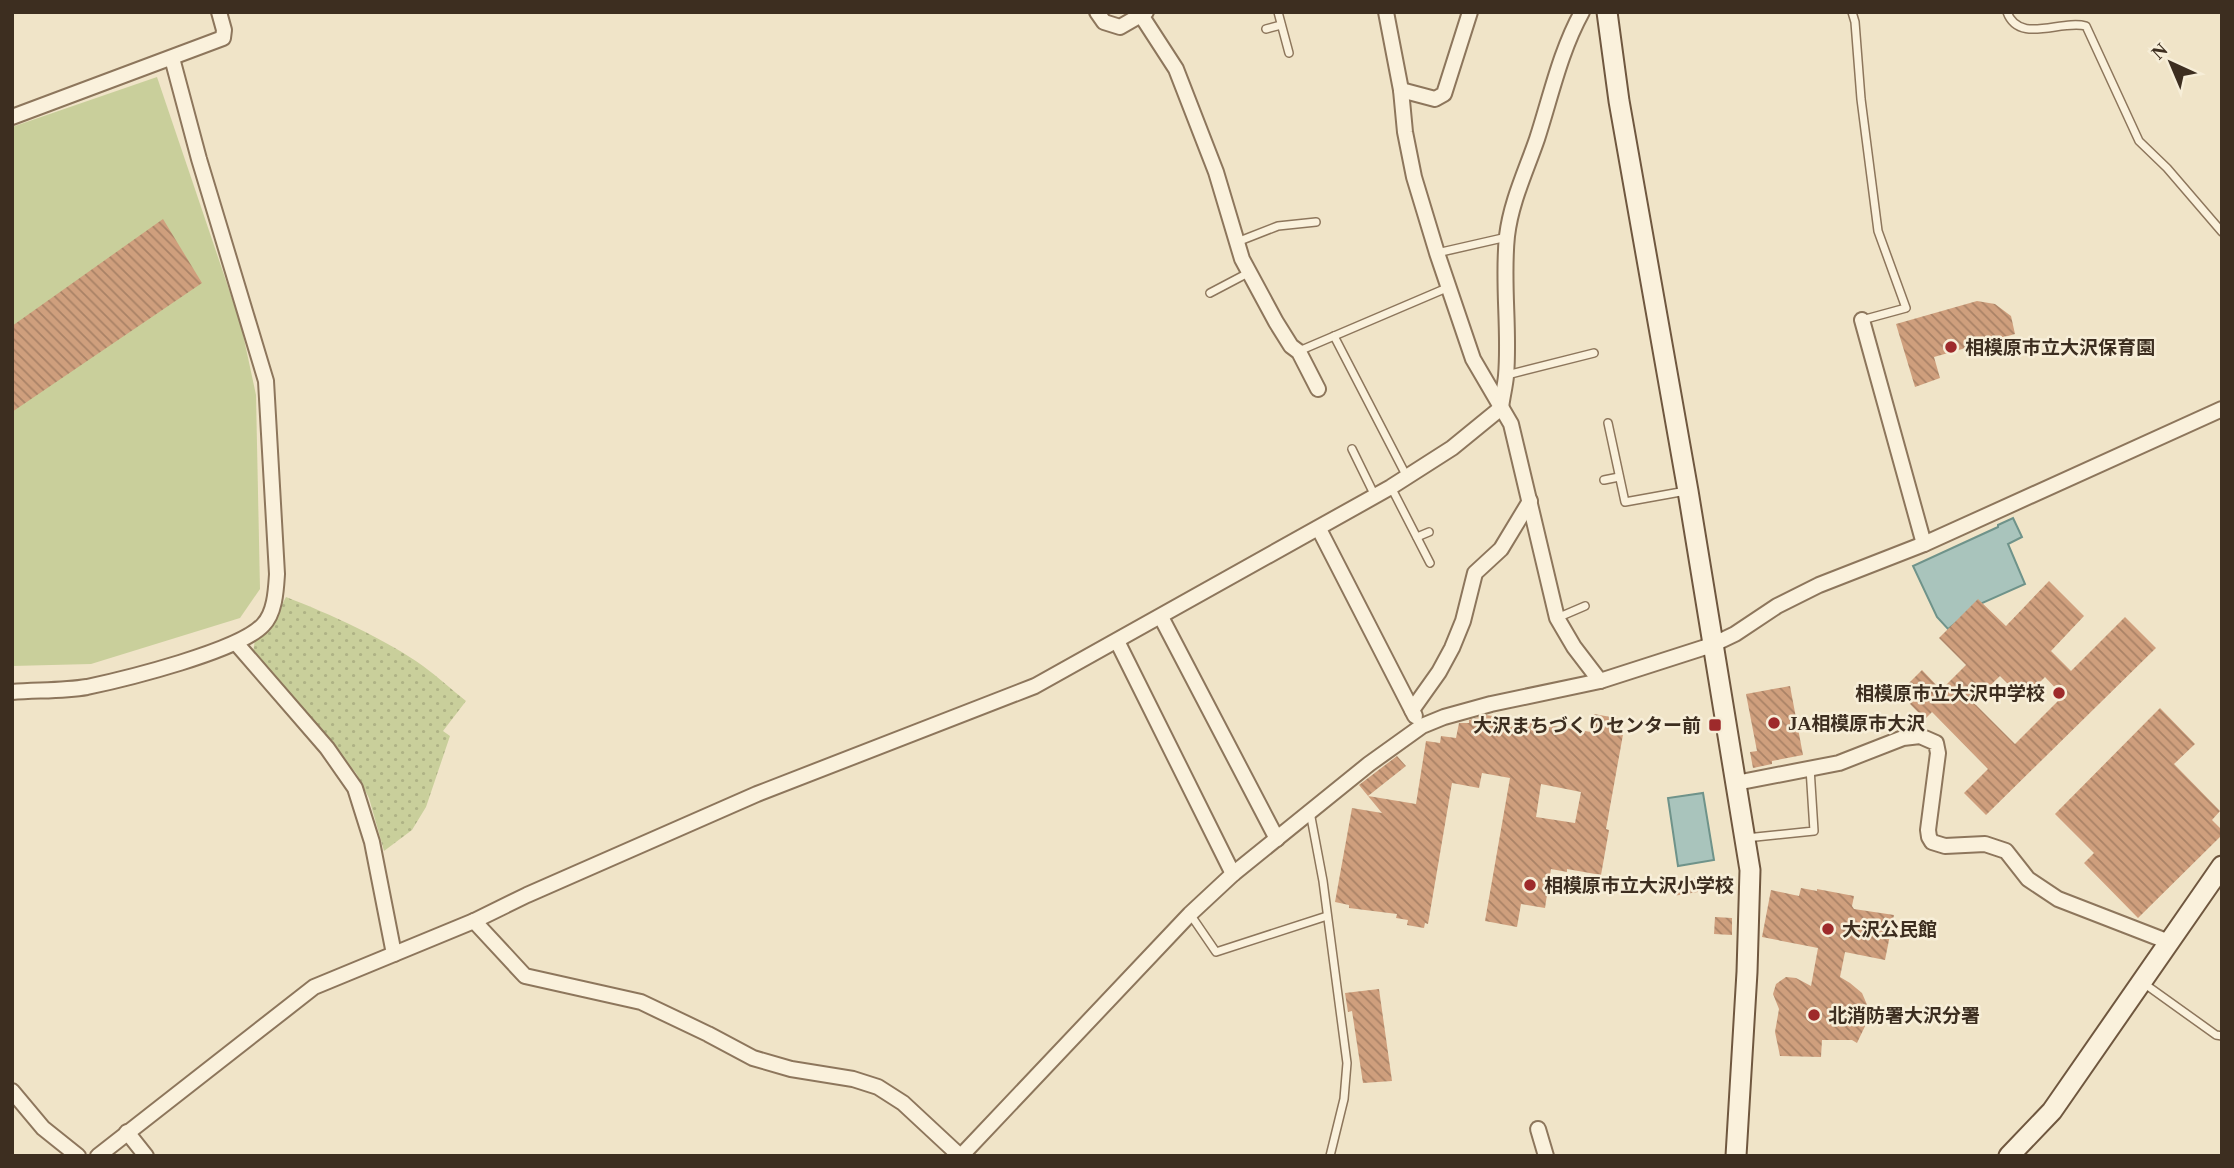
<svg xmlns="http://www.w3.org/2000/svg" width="2234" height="1168" viewBox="0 0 2234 1168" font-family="'Times New Roman','Noto Sans JP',serif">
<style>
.grass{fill:#c9cf9b}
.park{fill:url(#park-dots)}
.water{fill:#a9c4bc;stroke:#6f938a;stroke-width:2}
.building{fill:url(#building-back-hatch);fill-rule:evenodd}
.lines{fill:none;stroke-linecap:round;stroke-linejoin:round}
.lane-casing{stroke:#8d765c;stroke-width:10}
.street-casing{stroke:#8d765c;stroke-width:18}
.secondary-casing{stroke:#6f573f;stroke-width:23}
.lane{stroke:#faf1dc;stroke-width:7}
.street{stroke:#faf1dc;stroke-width:14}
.secondary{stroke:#faf1dc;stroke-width:19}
.poi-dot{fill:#9e2a2b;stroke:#f7eed8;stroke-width:2.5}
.labels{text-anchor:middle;stroke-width:5;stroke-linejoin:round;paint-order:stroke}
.poi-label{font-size:19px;font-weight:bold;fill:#3d2e20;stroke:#f7eed8;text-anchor:start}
</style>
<defs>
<pattern id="park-dots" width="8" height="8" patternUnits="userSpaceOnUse" patternTransform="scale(1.75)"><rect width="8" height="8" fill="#c9cf9b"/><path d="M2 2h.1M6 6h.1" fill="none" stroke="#aeb285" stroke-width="1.8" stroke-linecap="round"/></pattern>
<pattern id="building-back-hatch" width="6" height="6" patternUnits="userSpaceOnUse" patternTransform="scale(1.75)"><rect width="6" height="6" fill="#cf9f7d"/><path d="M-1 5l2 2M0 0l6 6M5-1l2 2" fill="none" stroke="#a98266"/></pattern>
</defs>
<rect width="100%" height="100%" fill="#f0e4c8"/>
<!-- grass -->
<polygon class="grass" points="157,77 241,325 256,395 260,589 240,618 91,664 12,666 12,127"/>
<!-- park -->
<path class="park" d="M 286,597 C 328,613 387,640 423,666 C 438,677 452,690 466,701 L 443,731 L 450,736 L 426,807 L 412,830 L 384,851 L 369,798 L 356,773 L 253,652 L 255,640 L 270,628 Z"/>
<!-- water -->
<g class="water">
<polygon points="2013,518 2022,537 2008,544 2025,584 1982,603 1948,629 1937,617 1913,566 1998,527 1998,525"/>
<polygon points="1703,793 1714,860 1678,866 1668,798"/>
</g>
<!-- building -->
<g class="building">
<polygon points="163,219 202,283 12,412 12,326"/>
<polygon points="1977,301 1995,304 2011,316 2015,334 1934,357 1940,378 1915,387 1896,324"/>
<path d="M 2049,581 L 2084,616 L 2051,651 L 2071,671 L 2125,617 L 2156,648 L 1986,815 L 1964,793 L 1988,769 L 1932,712 L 1925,719 L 1899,693 L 1922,670 L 1941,690 L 1966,665 L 1939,638 L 1978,599 L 2006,626 ZM 2000,676 L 2023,699 L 2045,677 L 2063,696 L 2015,744 L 1973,702 Z"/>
<polygon points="1790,686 1803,755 1772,761 1772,764 1753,768 1750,752 1757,751 1746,694"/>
<polygon points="2160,708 2195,744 2174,764 2220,811 2212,820 2222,830 2222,835 2138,918 2084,863 2094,853 2055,814"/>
<path d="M 1594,714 L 1622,719 L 1621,729 L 1624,729 L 1606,829 L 1609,830 L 1601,875 L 1567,869 L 1567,872 L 1551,869 L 1545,908 L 1521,904 L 1517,927 L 1485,921 L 1510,778 L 1482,773 L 1479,788 L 1452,783 L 1428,924 L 1425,923 L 1424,928 L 1407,925 L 1408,920 L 1396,918 L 1397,914 L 1349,908 L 1349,905 L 1335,902 L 1352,808 L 1382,813 L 1359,785 L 1397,756 L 1406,766 L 1368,796 L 1416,804 L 1426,741 L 1440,743 L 1441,736 L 1456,738 L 1459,723 L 1469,723 L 1469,720 L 1486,715 L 1591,732 ZM 1541,784 L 1581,792 L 1575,823 L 1536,817 Z"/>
<polygon points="1702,877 1704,891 1673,896 1672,882"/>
<polygon points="1801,888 1817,891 1817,889 1854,896 1852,906 1854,909 1894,915 1885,960 1845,952 1840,977 1850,983 1862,993 1868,1007 1868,1020 1857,1043 1852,1040 1822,1040 1821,1057 1780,1056 1775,1032 1779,1009 1773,994 1776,984 1786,977 1796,978 1811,986 1818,948 1762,937 1771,890 1799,896"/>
<polygon points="1715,917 1732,918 1732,935 1714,934"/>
<polygon points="1379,989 1392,1081 1363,1083 1352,1011 1348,1012 1345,993"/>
</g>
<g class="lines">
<!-- lane casing -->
<g class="lane-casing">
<g id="lane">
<polyline points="1278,12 1289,53"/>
<polyline points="1852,12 1855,22 1861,99 1878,231 1906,308 1862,320"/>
<path d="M 2007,12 C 2019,45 2061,19 2086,26 L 2139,141 L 2167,168 L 2222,232"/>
<polyline points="1266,29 1281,25"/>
<polyline points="1237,242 1278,226 1316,222"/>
<polyline points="1437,253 1507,237"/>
<polyline points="1210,293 1248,273"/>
<polyline points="1334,336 1407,477"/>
<polyline points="1299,351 1449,287"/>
<polyline points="1507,375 1594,353"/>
<polyline points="1608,423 1625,502 1686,491"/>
<polyline points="1352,449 1375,496"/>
<polyline points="1604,480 1619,477"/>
<polyline points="1391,487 1430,563"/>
<polyline points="1417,537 1429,532"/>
<polyline points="1557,618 1585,606"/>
<polyline points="1310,812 1323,881 1347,1063 1344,1099 1330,1156"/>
<polyline points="1746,838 1814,831 1810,768"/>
<polyline points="1190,914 1216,952 1327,916"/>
<polyline points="2142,982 2216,1035 2222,1036"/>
</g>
</g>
<!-- street casing -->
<g class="street-casing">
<g id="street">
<polyline points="1097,12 1104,22 1120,27 1146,12"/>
<polyline points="1386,12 1401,90 1405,132 1414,177 1437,253 1473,359 1511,424 1557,618 1574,647 1600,681"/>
<polyline points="1141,15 1176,69 1216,172 1242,259 1276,322 1291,346 1299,352 1318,389"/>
<polyline points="1401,90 1435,99 1444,94 1470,12"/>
<polyline points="12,117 223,38 224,30 219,12"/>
<polyline points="1862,320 1924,544"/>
<polyline points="1319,529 1415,716"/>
<polyline points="1161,617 1277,839"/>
<polyline points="1117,641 1233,874"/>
<polyline points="236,643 327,748 355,788 372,842 394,954"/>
<path d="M 12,692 C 37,690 63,691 87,687 C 125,679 239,651 263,625 C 275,613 276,590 277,574 L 266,381 L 199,159 L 172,58"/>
<polyline points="1412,710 1439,672 1452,648 1463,621 1475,573 1501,549 1530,501"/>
<polyline points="1736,783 1839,763 1903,738 1920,736 1936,743 1938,753 1928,830 1929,837 1932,842 1945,846 1985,844 2006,851 2028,879 2058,899 2169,942"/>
<polyline points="474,921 525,976 641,1002 708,1034 753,1058 791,1069 853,1079 878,1087 903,1103 960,1156"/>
<polyline points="12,1091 43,1128 78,1156"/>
<polyline points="1538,1129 1546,1156"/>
<polyline points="127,1132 146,1156"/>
<path d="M 98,1156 L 314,987 L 474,921 L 527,895 L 757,794 L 1035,686 L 1391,487 L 1452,448 L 1501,408 C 1502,398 1505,387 1506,376 C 1510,330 1502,283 1507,236 C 1511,202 1526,171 1537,139 C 1551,96 1560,52 1582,12"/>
<polyline points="961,1156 1190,914 1233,874 1369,764 1422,726 1444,717 1491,704 1600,681 1712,645 1735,634 1777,606 1819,585 1924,544 2222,409"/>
</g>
</g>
<!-- secondary casing -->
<g class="secondary-casing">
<g id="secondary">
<polyline points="1607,12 1619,101 1688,491 1750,870 1747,972 1736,1156"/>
<polyline points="2009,1156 2052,1111 2222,866"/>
</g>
</g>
<!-- lane -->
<use href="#lane" class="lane"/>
<!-- street -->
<use href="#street" class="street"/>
<!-- secondary -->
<use href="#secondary" class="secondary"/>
</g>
<!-- markers -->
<g class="poi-dot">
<circle cx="1951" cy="347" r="7"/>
<circle cx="2059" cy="693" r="7"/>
<circle cx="1774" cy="723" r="7"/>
<rect x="1708" y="718" width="14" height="14" rx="3.5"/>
<circle cx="1530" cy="885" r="7"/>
<circle cx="1828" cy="929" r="7"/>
<circle cx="1814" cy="1015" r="7"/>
</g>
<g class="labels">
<!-- poi labels -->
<g class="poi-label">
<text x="1965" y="354">相模原市立大沢保育園</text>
<text x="2045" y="700" text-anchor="end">相模原市立大沢中学校</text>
<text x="1788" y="730">JA相模原市大沢</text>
<text x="1701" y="732" text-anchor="end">大沢まちづくりセンター前</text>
<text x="1544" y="892">相模原市立大沢小学校</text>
<text x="1842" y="936">大沢公民館</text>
<text x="1828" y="1022">北消防署大沢分署</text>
</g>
</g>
<!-- border -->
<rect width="2234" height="1168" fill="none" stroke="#3d2e20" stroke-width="28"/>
<!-- north arrow -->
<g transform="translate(2171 63) rotate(316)" stroke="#f7eed8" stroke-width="5" paint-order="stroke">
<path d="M0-5L12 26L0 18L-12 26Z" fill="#3d2e20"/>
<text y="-10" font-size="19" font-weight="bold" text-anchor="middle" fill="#3d2e20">N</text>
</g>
</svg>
